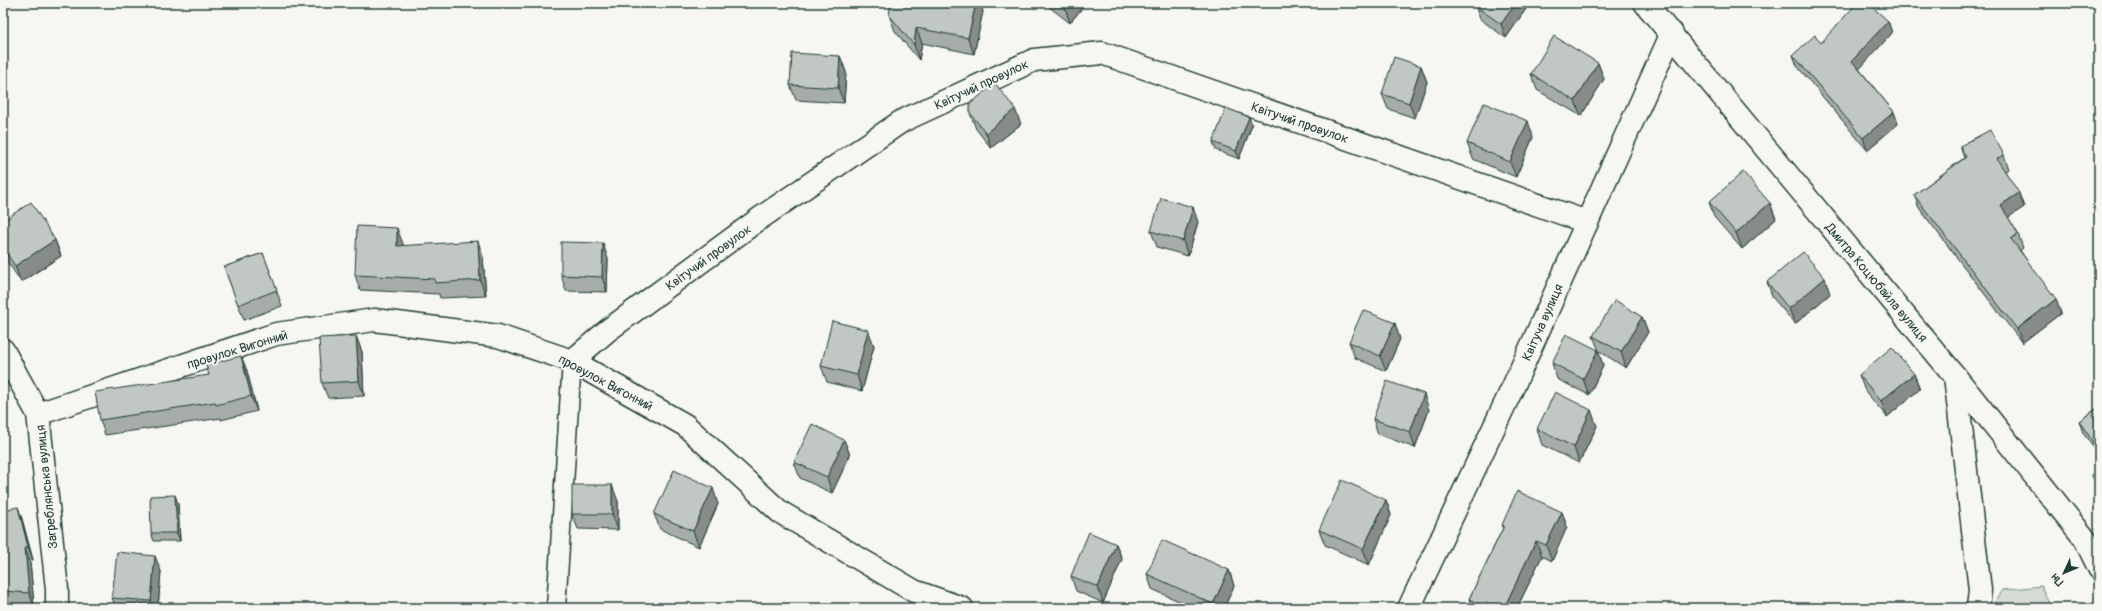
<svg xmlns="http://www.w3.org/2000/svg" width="2102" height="611" viewBox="0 0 2102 611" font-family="Pangolin,sans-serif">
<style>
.green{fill:#d6dbd6;stroke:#7a8c85}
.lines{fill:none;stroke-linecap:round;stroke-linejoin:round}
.service-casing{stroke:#1f3d34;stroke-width:21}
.minor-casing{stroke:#1f3d34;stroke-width:25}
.service{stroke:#f6f6f2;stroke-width:18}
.minor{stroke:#f6f6f2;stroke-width:22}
.wall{fill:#a6aca8;stroke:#1f3d34}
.shaded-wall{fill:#878c88;stroke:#1f3d34}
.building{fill:#c1c8c3;stroke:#1f3d34}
.labels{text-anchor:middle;stroke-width:4;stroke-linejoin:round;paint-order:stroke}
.street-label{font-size:13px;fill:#1f3d34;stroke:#f6f6f2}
</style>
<rect width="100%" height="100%" fill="#f6f6f2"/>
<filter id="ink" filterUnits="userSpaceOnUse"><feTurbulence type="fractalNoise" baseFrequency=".025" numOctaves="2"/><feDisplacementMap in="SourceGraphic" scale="8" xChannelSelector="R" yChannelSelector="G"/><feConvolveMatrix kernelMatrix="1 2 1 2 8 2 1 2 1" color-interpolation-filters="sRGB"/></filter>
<g filter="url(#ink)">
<!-- green -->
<polygon class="green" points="2041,586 2051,608 1991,608 2003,590"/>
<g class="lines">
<!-- service casing -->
<g class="service-casing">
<polyline id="service" points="556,608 572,361"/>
</g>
<!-- minor casing -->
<g class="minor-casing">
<g id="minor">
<polyline points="1645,3 1955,376 2085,539 2099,568"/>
<polyline points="3,350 38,414 57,589 57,608"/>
<polyline points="572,361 607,331 759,219 902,121 1034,60 1102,53 1587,222"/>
<polyline points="1955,376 1980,590 1978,608"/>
<polyline points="38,414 276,334 374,320 498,336 572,361 685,425 780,512 914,591 962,608"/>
<polyline points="1409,608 1513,387 1672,33"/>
</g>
</g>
<!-- service -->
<use href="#service" class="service"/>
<!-- minor -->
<use href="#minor" class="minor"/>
</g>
<!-- wall -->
<g class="wall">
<polygon points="1044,3 1086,3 1070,23"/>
<polygon points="1530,3 1506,38 1480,19 1475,6"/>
<polygon points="983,11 974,54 922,43 919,60 895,31 889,15"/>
<polygon points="1888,21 1892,33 1859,69 1894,112 1898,124 1867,150 1797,66 1793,55 1821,43"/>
<polygon points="840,56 846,72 844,103 796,100 790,85"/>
<polygon points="1598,63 1604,79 1581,116 1537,90 1531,74"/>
<polygon points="1421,66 1427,82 1415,118 1388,109 1382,94"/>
<polygon points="970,113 1021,124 991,148 976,129"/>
<polygon points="1252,125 1239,159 1216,150 1213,142"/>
<polygon points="1533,137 1516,177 1473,159 1467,143"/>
<polygon points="1960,146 2004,155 2009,169 2005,171 2024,207 2008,217 2018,234 2023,248 2020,250 2061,313 2022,343 1919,208 1914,195 1964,158"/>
<polygon points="1709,202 1770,203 1776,219 1742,249 1714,217"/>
<polygon points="3,221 55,240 61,256 21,282 3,255"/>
<polygon points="1198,222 1188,256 1157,247 1151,231"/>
<polygon points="403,244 403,246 483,257 486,296 440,298 439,294 360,290 355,275"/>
<polygon points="263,253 282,306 244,320 224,267"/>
<polygon points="608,259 607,292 566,291 561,275"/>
<polygon points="1767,282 1830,294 1795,324 1773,298"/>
<polygon points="1642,317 1648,332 1626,368 1599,351 1593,336"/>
<polygon points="868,330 874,346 862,391 827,382 821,366"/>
<polygon points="356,336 362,352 364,396 328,398 322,383"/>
<polygon points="1400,339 1386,371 1355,358 1349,342"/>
<polygon points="1598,350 1603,366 1589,395 1557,379 1552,363"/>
<polygon points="241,356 247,371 257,411 221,420 221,418 105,435 100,420 209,375"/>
<polygon points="1914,374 1920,389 1887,417 1865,391 1859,375"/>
<polygon points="2099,407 2099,456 2083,433 2079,421"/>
<polygon points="1429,410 1415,448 1378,434 1373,419"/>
<polygon points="1597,426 1579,463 1542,445 1537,429"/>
<polygon points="844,440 850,455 832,493 800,478 794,462"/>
<polygon points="2099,470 2099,491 2096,486 2092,475"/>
<polygon points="175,495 178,504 180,541 154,541 151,533"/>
<polygon points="1386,500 1391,515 1369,565 1325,545 1319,530"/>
<polygon points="618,501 618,530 578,529 572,514"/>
<polygon points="718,504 699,547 660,529 654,514"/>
<polygon points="18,507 22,519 33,560 30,561 34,606 8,604 3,591"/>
<polygon points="1562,512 1567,527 1552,561 1542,556 1517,608 1472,608 1469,599 1503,528 1502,525"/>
<polygon points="1116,544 1122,559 1103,603 1076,591 1071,576"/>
<polygon points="1229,570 1234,586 1224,608 1194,608 1152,589 1147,574"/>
<polygon points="161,571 158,608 116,608 112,598"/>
</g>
<!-- shaded-wall -->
<g class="shaded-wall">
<polygon points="976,3 980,3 983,11 974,54 968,38"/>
<polygon points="1068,3 1086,3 1070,23 1065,8"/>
<polygon points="1516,3 1530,3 1506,38 1501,24"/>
<polygon points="1888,21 1892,33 1856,73 1852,61"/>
<polygon points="916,28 922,43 919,60 914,45"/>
<polygon points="840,56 846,72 844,103 838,88"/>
<polygon points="1598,63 1604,79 1581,116 1575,101"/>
<polygon points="1421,66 1427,82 1415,118 1409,103"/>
<polygon points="1015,109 1021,124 991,148 986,133"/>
<polygon points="1894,112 1898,124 1867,150 1863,138"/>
<polygon points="1249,117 1252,125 1239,159 1236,151"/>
<polygon points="1528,121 1533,137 1516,177 1510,162"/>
<polygon points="2019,193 2024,207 2006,219 2001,205"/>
<polygon points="1770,203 1776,219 1742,249 1736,233"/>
<polygon points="1193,207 1198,222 1188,256 1183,241"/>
<polygon points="397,228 403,244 402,262 397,246"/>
<polygon points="55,240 61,256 21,282 15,266"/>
<polygon points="478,241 483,257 486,296 480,280"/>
<polygon points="603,243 608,259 607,292 602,277"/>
<polygon points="1825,278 1830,294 1795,324 1789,309"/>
<polygon points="2056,299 2061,313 2022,343 2017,329"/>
<polygon points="1642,317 1648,332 1626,368 1621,352"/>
<polygon points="1395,323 1400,339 1386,371 1380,356"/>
<polygon points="868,330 874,346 862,391 857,375"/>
<polygon points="356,336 362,352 364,396 359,381"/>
<polygon points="1598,350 1603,366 1589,395 1583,379"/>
<polygon points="241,356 247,371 257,411 251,396"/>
<polygon points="1914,374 1920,389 1887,417 1881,401"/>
<polygon points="1424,394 1429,410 1415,448 1410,432"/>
<polygon points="1591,410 1597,426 1579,463 1574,447"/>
<polygon points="844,440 850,455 832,493 827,477"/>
<polygon points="612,485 618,501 618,530 612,514"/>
<polygon points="713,488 718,504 699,547 693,531"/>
<polygon points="175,495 178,504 180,541 177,533"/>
<polygon points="1386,500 1391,515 1369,565 1363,549"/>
<polygon points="18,507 22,519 33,560 28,547"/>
<polygon points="1562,512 1567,527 1552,561 1546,545"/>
<polygon points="1536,541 1542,556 1517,608 1504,608"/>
<polygon points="1116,544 1122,559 1103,603 1098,587"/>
<polygon points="25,548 30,561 34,606 29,593"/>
<polygon points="155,556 161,571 158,608 154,608 151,601"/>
<polygon points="1229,570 1234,586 1224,608 1215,608 1213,604"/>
</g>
<!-- building -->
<g class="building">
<polygon points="891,3 976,3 968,38 916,28 914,45 889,15"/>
<polygon points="1058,3 1068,3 1065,8"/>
<polygon points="1477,3 1516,3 1501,24 1475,6"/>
<polygon points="1857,3 1868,3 1888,21 1852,61 1894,112 1863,138 1793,55 1815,35 1821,43"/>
<polygon points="1554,36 1598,63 1575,101 1531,74"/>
<polygon points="792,53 840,56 838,88 790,85"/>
<polygon points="1394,57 1421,66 1409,103 1382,94"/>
<polygon points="995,83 1015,109 986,133 970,113 970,104"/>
<polygon points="1484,103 1528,121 1510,162 1467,143"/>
<polygon points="1226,108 1249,117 1236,151 1213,142"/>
<polygon points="1990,130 2004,155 1997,159 2019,193 2001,205 2018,234 2011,239 2056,299 2017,329 1914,195 1966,157 1960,146"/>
<polygon points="1743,172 1770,203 1736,233 1709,202"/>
<polygon points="1161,198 1193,207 1183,241 1151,231"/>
<polygon points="31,202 55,240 15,266 3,248 3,221"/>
<polygon points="357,226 397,228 397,246 478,241 480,280 435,283 435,279 355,275"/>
<polygon points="561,242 603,243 602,277 561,275"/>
<polygon points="1803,252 1825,278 1789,309 1767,282"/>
<polygon points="263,253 277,290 238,305 224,267"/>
<polygon points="1615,300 1642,317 1621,352 1593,336"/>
<polygon points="1363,310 1395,323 1380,356 1349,342"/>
<polygon points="832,321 868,330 857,375 821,366"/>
<polygon points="1566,334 1598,350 1583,379 1552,363"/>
<polygon points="356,336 359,381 322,383 319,338"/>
<polygon points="1892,347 1914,374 1881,401 1859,375"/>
<polygon points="241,356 251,396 216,405 215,402 100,420 95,392 209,375 206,365"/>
<polygon points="1387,381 1424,394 1410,432 1373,419"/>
<polygon points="1555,392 1591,410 1574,447 1537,429"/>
<polygon points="2099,407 2099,451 2079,421"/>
<polygon points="812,424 844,440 827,477 794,462"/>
<polygon points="674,470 713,488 693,531 654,514"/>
<polygon points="2099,470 2099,485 2092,475"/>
<polygon points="1342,480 1386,500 1363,549 1319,530"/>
<rect x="572" y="485" width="40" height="29"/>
<polygon points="1517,491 1562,512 1546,545 1536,541 1504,608 1487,608 1469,599 1504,526 1502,525"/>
<polygon points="175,495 177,533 151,533 150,496"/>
<polygon points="18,507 28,547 25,548 29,593 3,591 3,510"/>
<polygon points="1089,532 1116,544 1098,587 1071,576"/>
<polygon points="1162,540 1229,570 1213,604 1147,574"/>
<polygon points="117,552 155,556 151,601 112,598"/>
</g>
</g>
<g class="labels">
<!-- street labels -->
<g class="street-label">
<text transform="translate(981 84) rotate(-25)" y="5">Квітучий провулок</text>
<text transform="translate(1300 122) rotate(19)" y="5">Квітучий провулок</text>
<text transform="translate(708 257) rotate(-36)" y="5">Квітучий провулок</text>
<text transform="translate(1877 282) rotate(50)" y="5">Дмитра Коцюбайла вулиця</text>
<text transform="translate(1542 322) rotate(-66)" y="5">Квітуча вулиця</text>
<text transform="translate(237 349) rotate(-17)" y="5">провулок Вигонний</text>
<text transform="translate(606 382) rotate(28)" y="5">провулок Вигонний</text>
<text transform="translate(46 487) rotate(-96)" y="5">Загреблянська вулиця</text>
</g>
</g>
<!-- margin -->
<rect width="2102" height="611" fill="none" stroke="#f6f6f2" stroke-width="16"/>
<rect x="8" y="8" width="2086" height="595" fill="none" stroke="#1f3d34" stroke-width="1.5" filter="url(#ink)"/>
<!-- north arrow -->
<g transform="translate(2064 573) rotate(226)" stroke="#f6f6f2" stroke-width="3" paint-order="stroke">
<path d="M0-3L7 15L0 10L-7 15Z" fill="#1f3d34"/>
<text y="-6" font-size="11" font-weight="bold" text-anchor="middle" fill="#1f3d34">Пн</text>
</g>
</svg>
